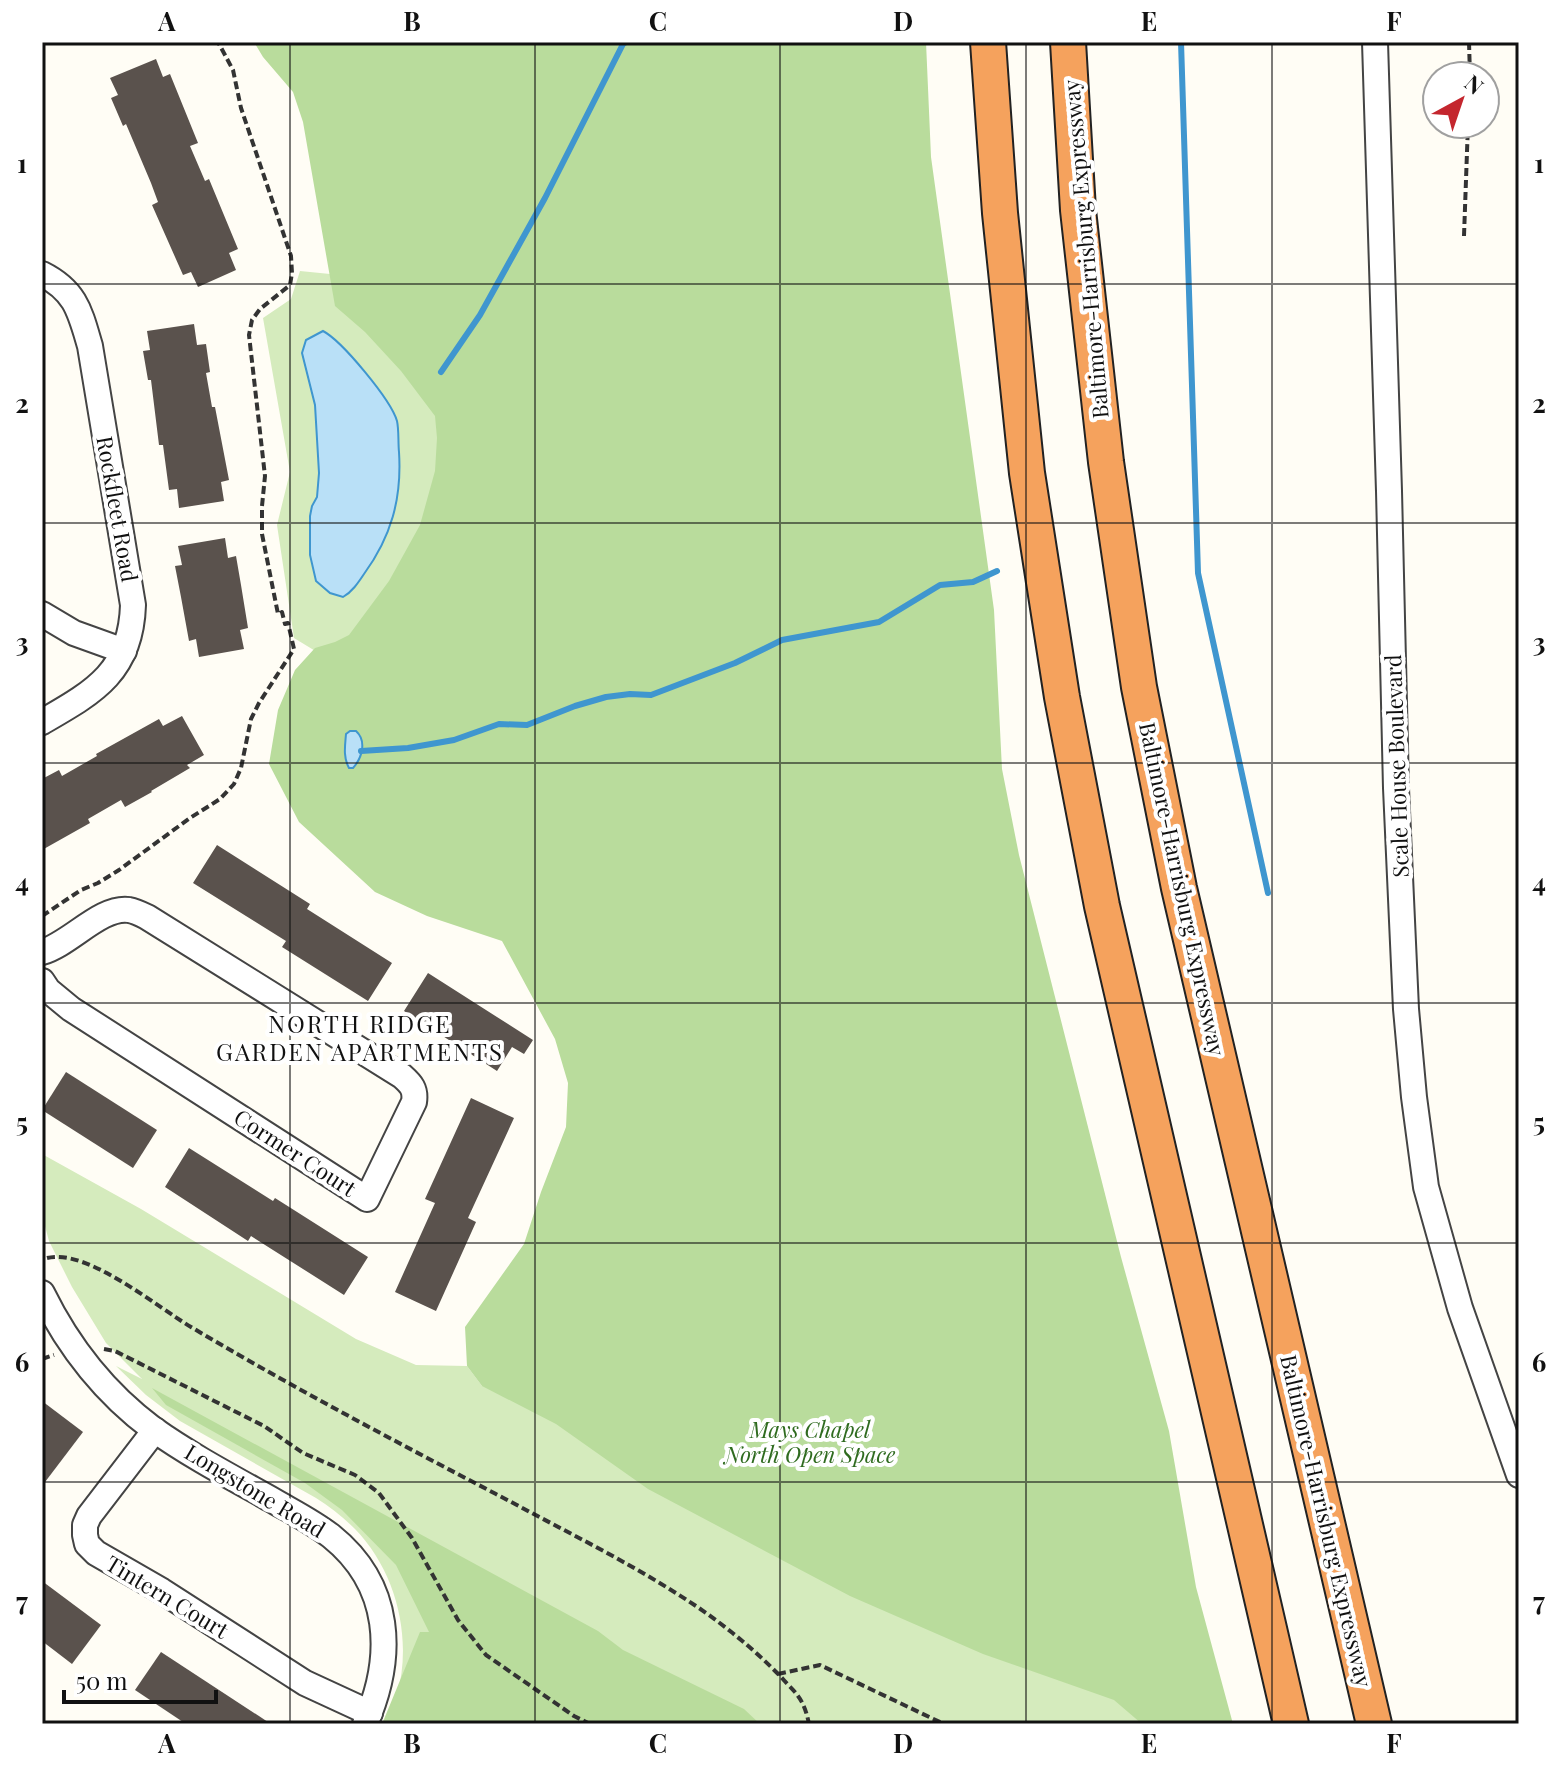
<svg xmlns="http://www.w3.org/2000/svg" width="1561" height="1766" viewBox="0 0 1561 1766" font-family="'Playfair Display',serif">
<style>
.green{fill:#d5ebbd}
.forest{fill:#b9dc9c}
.water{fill:#b9e0f7;stroke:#3f96cf;stroke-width:2}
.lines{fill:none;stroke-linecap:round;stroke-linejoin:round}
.stream{stroke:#3f96cf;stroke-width:6}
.building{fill:#5a524d}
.minor-casing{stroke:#444;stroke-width:28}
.highway-casing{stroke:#222;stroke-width:38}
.path{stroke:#333;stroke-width:4;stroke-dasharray:8 4;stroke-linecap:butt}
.minor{stroke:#fff;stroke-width:24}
.highway{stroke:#f5a25d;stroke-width:34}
.grid{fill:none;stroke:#111;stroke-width:2;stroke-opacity:0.55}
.labels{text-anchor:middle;stroke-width:8;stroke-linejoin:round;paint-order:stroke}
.street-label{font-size:22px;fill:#111;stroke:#fff}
.park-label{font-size:22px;font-style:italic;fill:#2f6b1f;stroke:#fff}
.neighbourhood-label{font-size:24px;letter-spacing:2px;fill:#111;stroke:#fff}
.neatline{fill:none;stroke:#111;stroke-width:3}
.grid-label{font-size:26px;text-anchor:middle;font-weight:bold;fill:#111}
</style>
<rect width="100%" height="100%" fill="#fffdf5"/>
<!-- green -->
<path class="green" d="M 300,271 L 350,276 L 829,715 L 1147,1724 L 387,1724 C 390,1714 395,1705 397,1695 C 413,1638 396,1571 355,1529 C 343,1517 330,1507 316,1498 L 180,1421 L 146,1395 L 116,1366 L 142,1379 L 106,1343 L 72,1287 L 49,1241 L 42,1215 L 42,1154 L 141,1209 L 356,1339 L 416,1365 L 467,1366 L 482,1386 L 716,927 L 353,674 L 294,638 L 277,525 L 290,472 L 263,318 L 291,299 Z"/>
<!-- forest -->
<g class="forest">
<polygon points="254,42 926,42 931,157 994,610 1002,769 1019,855 1121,1257 1169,1431 1196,1587 1233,1724 1142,1724 1114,1700 983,1654 850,1596 648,1489 556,1424 482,1386 467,1366 465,1327 524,1244 541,1192 566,1127 568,1083 555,1039 502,941 427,916 375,892 299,822 269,764 278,710 295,670 315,648 335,642 349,635 389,581 420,525 435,471 437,438 435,416 401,371 365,332 335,306 303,122 293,92 263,57"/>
<polygon points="152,1388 598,1631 623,1650 744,1709 760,1724 382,1724 420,1632 429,1632 396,1565 342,1510 305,1483 166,1405"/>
</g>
<!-- water -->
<g class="water">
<path d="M 323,331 C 342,341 391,400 397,421 C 399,430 398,442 399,452 C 402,499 391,537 364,574 C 358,583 352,592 343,597 L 330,593 L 316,581 L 310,555 L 310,516 L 312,506 L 317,497 L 319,473 L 315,405 L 302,353 L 306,340 Z"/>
<path d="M 350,731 L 356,731 C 367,741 362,758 353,768 L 349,768 C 343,757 345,746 346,734 Z"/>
</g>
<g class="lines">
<!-- stream -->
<g class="stream">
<polyline points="1181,42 1198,573 1268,893"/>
<polyline points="441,372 480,315 545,198 623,44 626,42"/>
<polyline points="361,751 408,748 454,740 499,724 527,725 575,706 606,697 630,694 651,695 735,663 782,640 879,622 940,585 973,582 997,571"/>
</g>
</g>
<!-- building -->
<g class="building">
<polygon points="156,59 163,77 170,74 198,143 190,146 205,181 209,179 238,249 229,253 236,270 198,287 191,272 183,275 152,205 158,202 151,183 126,124 123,126 111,98 118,95 110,78"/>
<polygon points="194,324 197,345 206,344 210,372 206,373 212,407 215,407 229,480 221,482 224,501 179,508 177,489 169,490 163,445 159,445 151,380 148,380 143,351 150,350 147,331"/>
<polygon points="225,538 228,558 236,556 241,585 248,628 240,630 244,649 199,657 196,639 189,641 181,597 175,566 182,565 178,546"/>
<polygon points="182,716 204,755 187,765 190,768 151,791 152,792 125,807 121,800 88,819 90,823 42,850 42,779 59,770 62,776 97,756 96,754 159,719 163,726"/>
<polygon points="217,845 310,904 307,909 392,963 368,1001 282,947 286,941 193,883"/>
<polygon points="428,973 533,1040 524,1054 512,1047 497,1071 404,1011"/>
<polygon points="66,1072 157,1130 133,1168 42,1110"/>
<polygon points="471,1098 514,1118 468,1218 476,1222 436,1311 395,1292 435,1203 425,1199"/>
<polygon points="189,1148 273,1201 275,1198 368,1257 344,1295 251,1236 248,1241 165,1187"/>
<polygon points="42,1401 83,1432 42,1486"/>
<polygon points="42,1581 101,1625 72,1664 42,1641"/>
<polygon points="161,1652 271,1724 186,1724 135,1690"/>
</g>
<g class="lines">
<!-- minor casing -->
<g class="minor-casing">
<g id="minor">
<polyline points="1375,42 1389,491 1396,788 1406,1009 1414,1097 1426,1187 1460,1308 1519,1475"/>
<path d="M 42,274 C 76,291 80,312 90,346 L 133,605 C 131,672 94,692 42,722"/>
<polyline points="42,614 74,633 124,651"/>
<path d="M 42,952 C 70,944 101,906 129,910 C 135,911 141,914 147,917 L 402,1076 C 411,1084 416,1089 414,1102 L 367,1199 L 71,1009 L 48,990 L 42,981"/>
<path d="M 42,1293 C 68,1346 106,1394 153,1429 C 191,1456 233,1478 274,1501 C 293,1512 313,1522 331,1536 C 392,1585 395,1656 365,1724"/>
<polyline points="155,1430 89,1516 85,1525 85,1535 87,1544 96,1553 162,1591 305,1683 370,1713"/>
</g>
</g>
<!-- highway casing -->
<g class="highway-casing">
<g id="highway">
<polyline points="988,42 1000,213 1027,473 1062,697 1102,906 1291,1724"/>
<polyline points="1068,42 1078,210 1106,462 1139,687 1179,888 1374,1724"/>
</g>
</g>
<!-- path -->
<g class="path">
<polyline points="42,42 43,42"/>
<polyline points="1469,42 1470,76"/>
<polyline points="1464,236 1468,124"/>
<polyline points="42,916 81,890 98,883 119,870 190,818 220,799 234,784 241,768 251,719 259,703 294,649 288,623 285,624 282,612 278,614 262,534 262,506 265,476 249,335 252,320 260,309 290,285 292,273 291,256 241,108 233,70 218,42"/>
<path d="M 47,1258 C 87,1248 157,1307 191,1327 C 297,1390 406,1447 515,1504 C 580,1539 648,1572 709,1615 C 735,1634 760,1655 782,1678 C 787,1684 794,1690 798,1696 C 804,1704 807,1714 809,1724"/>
<polyline points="104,1349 115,1351 264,1426 303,1453 355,1475 379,1493 412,1538 458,1620 486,1655 574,1716 590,1724"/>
<polyline points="42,1359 54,1355"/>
<polyline points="778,1674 820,1665 944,1724"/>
</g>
<!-- minor -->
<use href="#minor" class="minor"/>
<!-- highway -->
<use href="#highway" class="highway"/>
</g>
<!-- grid -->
<path class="grid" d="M 290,42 L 290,1724M 535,42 L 535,1724M 780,42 L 780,1724M 1026,42 L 1026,1724M 1272,42 L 1272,1724M 42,284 L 1519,284M 42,523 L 1519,523M 42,763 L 1519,763M 42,1003 L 1519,1003M 42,1243 L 1519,1243M 42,1482 L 1519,1482"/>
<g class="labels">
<!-- street labels -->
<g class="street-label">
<text transform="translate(1086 249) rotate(-95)" y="8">Baltimore-Harrisburg Expressway</text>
<text transform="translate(117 509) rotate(80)" y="8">Rockfleet Road</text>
<text transform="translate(1397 766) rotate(-92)" y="8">Scale House Boulevard</text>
<text transform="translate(1182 889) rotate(78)" y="8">Baltimore-Harrisburg Expressway</text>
<text transform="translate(295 1153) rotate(33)" y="8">Cormer Court</text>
<text transform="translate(255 1491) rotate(31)" y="8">Longstone Road</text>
<text transform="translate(1326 1521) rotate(77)" y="8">Baltimore-Harrisburg Expressway</text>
<text transform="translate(167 1597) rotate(31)" y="8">Tintern Court</text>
</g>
<!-- park labels -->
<g class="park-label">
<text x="810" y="1438">Mays Chapel<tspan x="810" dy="25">North Open Space</tspan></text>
</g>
<!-- neighbourhood labels -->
<g class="neighbourhood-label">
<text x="360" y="1033">NORTH RIDGE<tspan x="360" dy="28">GARDEN APARTMENTS</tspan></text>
</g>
</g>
<!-- border -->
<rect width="1561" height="1766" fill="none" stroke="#ffffff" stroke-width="88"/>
<!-- north arrow -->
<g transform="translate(1461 100) rotate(40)"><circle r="38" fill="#ffffff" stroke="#a0a0a0" stroke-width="2"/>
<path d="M0-6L14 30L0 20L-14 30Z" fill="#c4262e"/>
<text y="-12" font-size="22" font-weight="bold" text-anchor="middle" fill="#111111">N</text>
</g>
<!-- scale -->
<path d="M64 1690v12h152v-12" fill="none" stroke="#111111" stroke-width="4"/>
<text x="76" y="1690" font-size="24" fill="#111111" stroke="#ffffff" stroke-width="6" paint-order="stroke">50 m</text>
<rect x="44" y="44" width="1473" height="1678" class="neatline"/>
<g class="grid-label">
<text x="167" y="31">A</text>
<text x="412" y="31">B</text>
<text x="658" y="31">C</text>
<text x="903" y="31">D</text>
<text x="1149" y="31">E</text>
<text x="1394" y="31">F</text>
<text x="22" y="173">1</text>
<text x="1539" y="173">1</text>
<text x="22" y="413">2</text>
<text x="1539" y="413">2</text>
<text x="22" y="652">3</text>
<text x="1539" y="652">3</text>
<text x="22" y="892">4</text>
<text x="1539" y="892">4</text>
<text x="22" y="1132">5</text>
<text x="1539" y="1132">5</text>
<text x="22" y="1372">6</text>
<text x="1539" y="1372">6</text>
<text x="22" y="1611">7</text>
<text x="1539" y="1611">7</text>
<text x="167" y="1753">A</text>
<text x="412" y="1753">B</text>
<text x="658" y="1753">C</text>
<text x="903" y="1753">D</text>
<text x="1149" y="1753">E</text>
<text x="1394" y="1753">F</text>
</g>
</svg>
